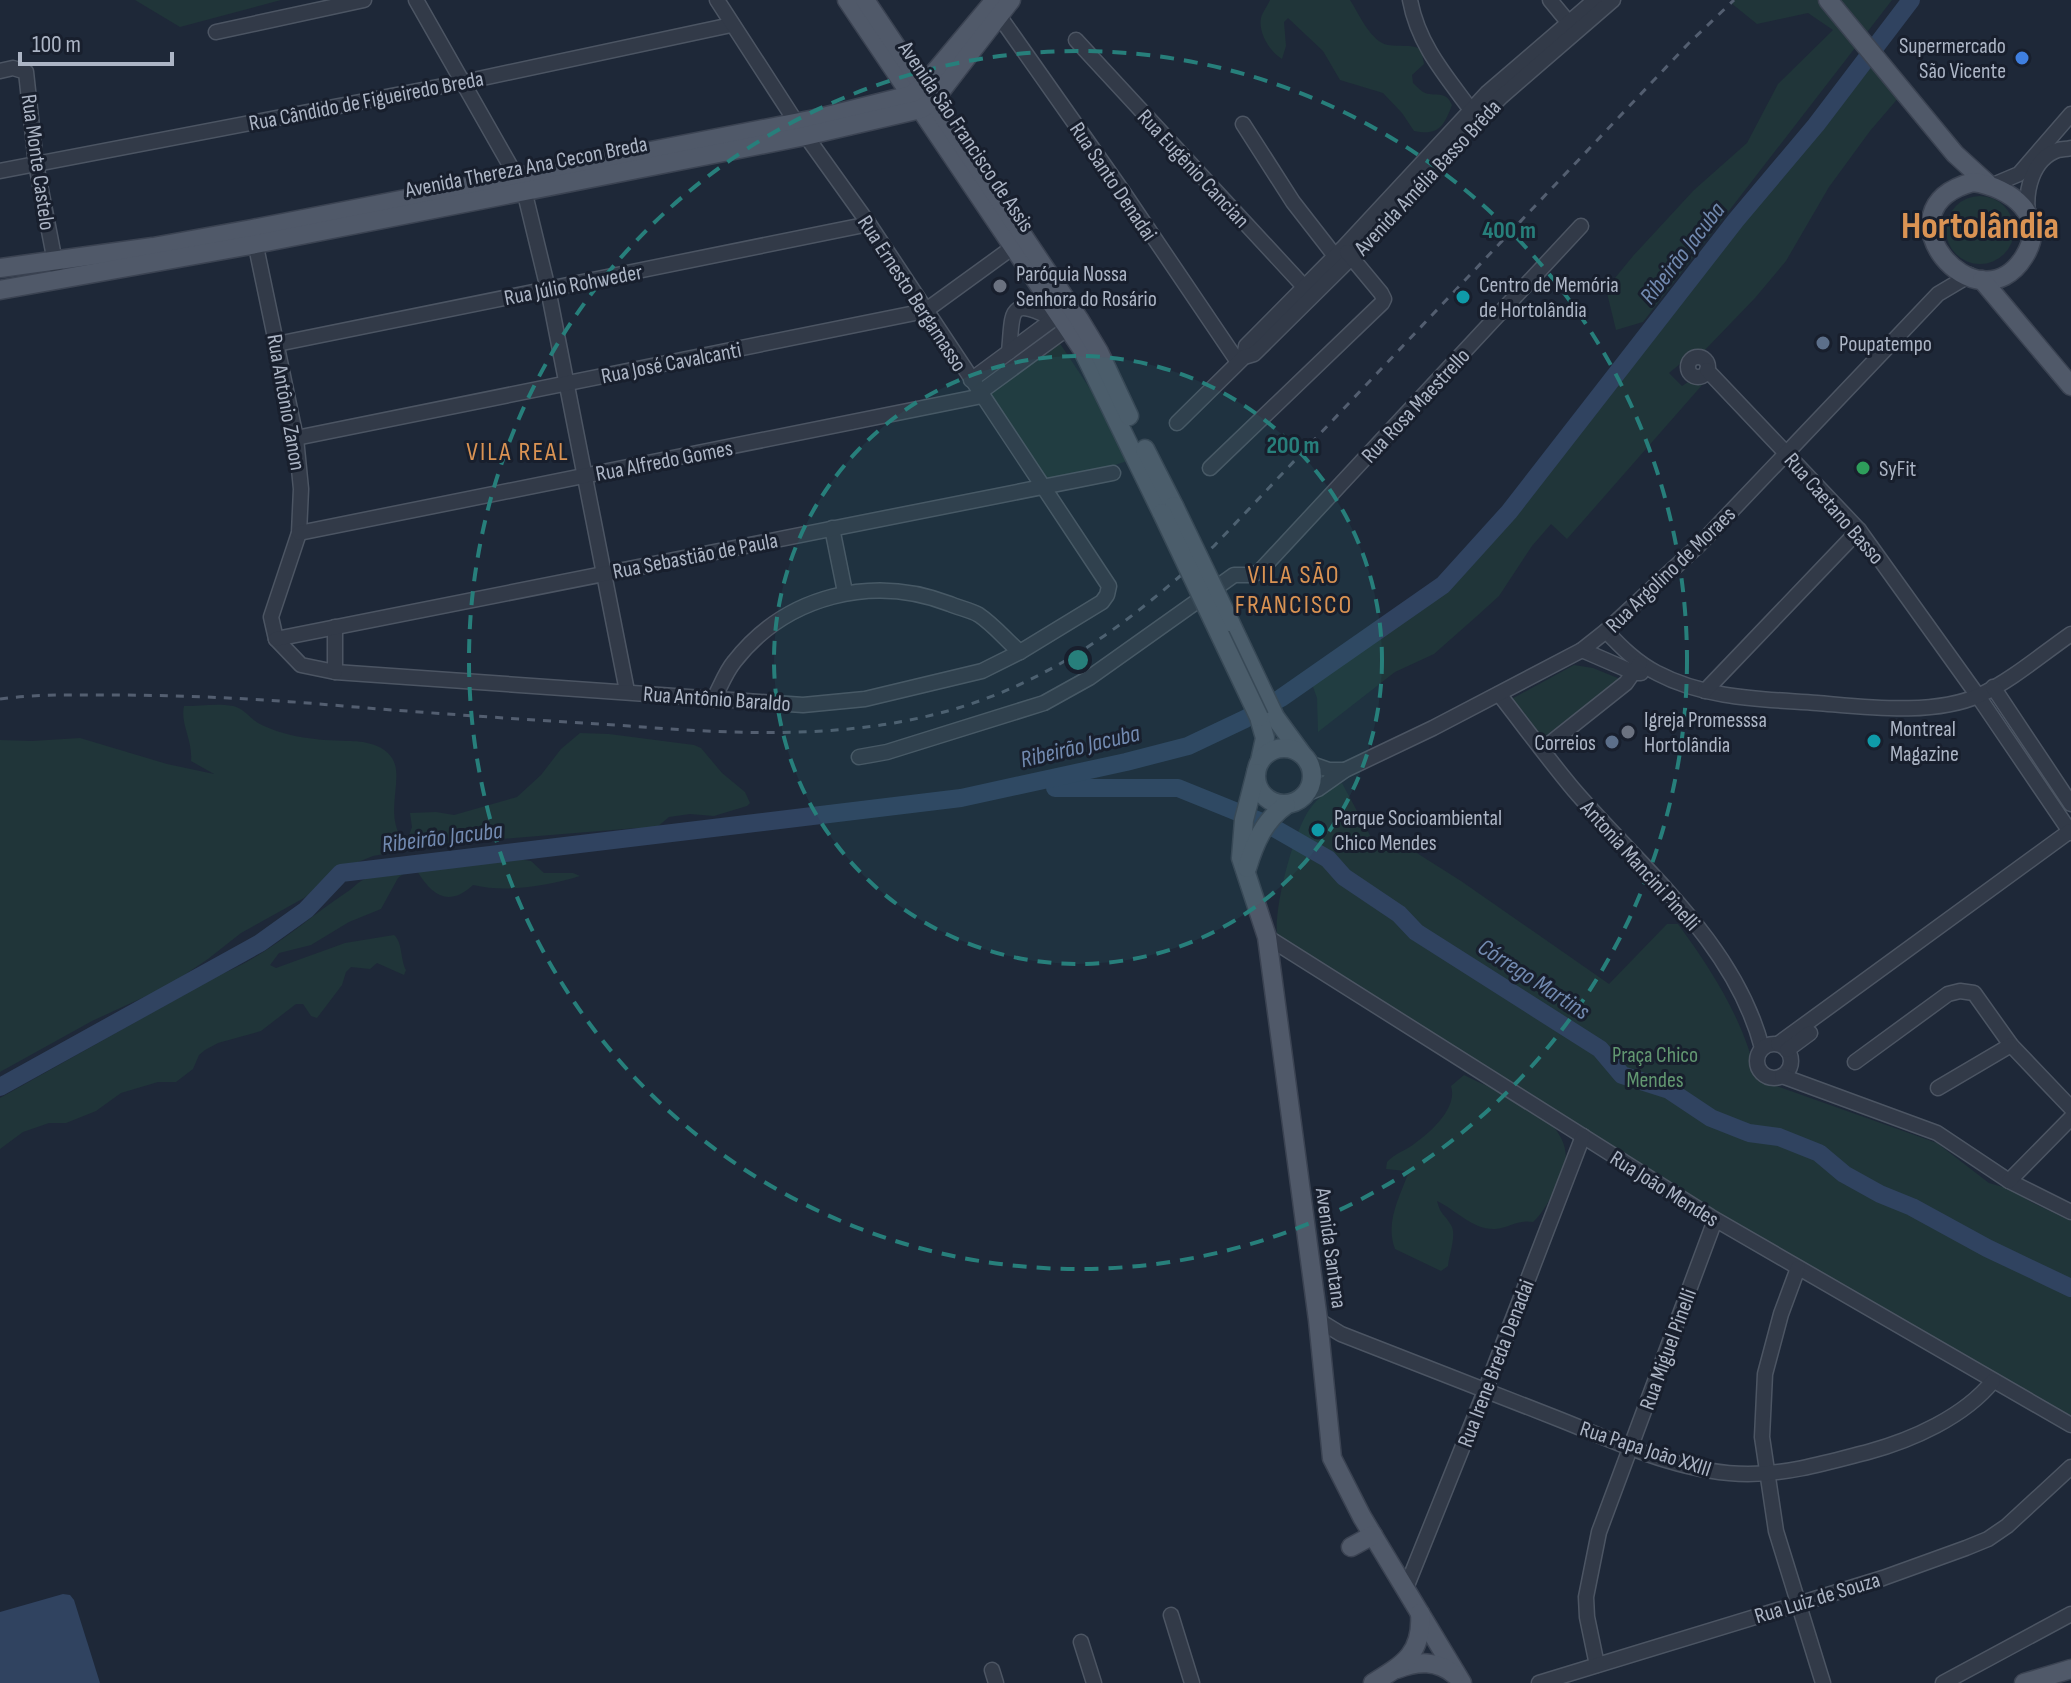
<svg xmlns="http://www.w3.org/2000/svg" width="2071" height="1683" viewBox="0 0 2071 1683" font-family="'Sofia Sans Condensed',sans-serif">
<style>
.green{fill:#203539}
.water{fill:#304360}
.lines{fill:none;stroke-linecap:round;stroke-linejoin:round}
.river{stroke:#304360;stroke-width:18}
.minor-casing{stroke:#4c5563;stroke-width:17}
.major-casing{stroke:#3b4352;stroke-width:21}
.minor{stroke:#323a48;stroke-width:14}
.major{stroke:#505969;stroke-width:18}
.rail{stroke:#535e70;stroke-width:3;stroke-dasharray:8 8;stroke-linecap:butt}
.major-bridge-casing{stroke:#3b4352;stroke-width:21;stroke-linecap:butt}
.major-bridge{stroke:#505969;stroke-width:18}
.ring{fill:none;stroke:#277f7b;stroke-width:4;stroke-dasharray:14 10}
.shop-dot{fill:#3f7fe0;stroke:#181f2d;stroke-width:3}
.worship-dot{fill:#6b7280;stroke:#181f2d;stroke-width:3}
.culture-dot{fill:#0f9aa8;stroke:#181f2d;stroke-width:3}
.service-dot{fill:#5c6f8a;stroke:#181f2d;stroke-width:3}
.leisure-dot{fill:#2e9e5b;stroke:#181f2d;stroke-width:3}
.labels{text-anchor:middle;stroke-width:6;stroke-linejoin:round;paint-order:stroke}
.poi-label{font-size:22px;fill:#acb5c5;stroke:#181f2d;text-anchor:start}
.street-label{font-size:22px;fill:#acb5c5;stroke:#181f2d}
.park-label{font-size:22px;fill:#629771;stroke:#181f2d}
.water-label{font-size:24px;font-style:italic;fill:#728ab0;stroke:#181f2d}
.quarter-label{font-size:26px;letter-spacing:2px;fill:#da9353;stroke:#181f2d}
.town-label{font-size:38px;font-weight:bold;fill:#da9353;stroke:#181f2d}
.centre{fill:#277f7b;stroke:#181f2d;stroke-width:4}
.ring-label{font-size:24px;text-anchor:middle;font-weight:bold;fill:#277f7b;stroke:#181f2d;stroke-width:6;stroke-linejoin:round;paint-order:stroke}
</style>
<rect width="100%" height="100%" fill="#1e2838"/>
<!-- green -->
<g class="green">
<polygon points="135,0 281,0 180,27"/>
<path d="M 1270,0 L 1350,0 C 1359,14 1371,42 1388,45 C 1400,47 1410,44 1421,49 L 1424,64 L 1412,75 L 1413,83 C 1416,86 1419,89 1423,92 C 1435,98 1445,89 1452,105 C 1444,126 1439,136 1414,131 L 1402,113 L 1383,93 L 1340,80 L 1323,51 L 1288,18 L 1284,22 L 1286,46 L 1282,59 C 1270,52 1258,33 1261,18 C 1262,13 1268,5 1270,0 Z"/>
<polygon points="1735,0 1892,0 1643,322 1616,330 1606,289 1633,256 1694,190 1747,143 1778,84 1833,30 1808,13 1757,24 1731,3"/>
<polygon points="1869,59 1900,96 1870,131 1829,187 1786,261 1755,298 1703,352 1691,355 1669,373 1682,386 1688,382 1703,384 1567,539 1551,524 1532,546 1499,596 1477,616 1434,654 1395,672 1318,732 1317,698 1312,684 1449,586 1471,565 1631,366"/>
<circle cx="1980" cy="230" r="34"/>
<polygon points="1057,339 1136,458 1070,480 1049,482 986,393"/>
<polygon points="1574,665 1593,668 1620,679 1539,741 1506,702"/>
<path d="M 184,706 C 199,706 218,703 233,706 C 243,708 250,718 258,723 C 287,738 316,740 348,741 C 363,741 383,744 392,758 C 405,778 383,813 403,841 L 408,838 L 412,827 L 410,813 L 436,812 L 454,815 L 517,797 L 541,775 L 561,749 L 580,733 L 609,734 L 694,745 L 701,748 L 722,773 L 745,792 L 750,803 L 747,806 L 714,816 L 690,814 L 669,817 L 650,833 L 637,828 L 440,844 L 373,856 L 343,868 L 304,898 L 241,933 L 208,959 L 168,986 L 92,1021 L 0,1072 L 0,740 L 32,741 L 80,738 L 167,764 L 214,774 L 191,761 C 193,740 180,724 184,706 Z"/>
<path d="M 1342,783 L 1379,852 L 1401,843 L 1461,881 L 1609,984 L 1667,924 L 1678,924 C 1713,972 1744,1020 1757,1079 L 1937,1143 L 1989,1183 L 2010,1189 L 2031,1202 L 2071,1221 L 2071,1423 L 1753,1239 L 1278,941 C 1271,916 1293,833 1309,810 C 1318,797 1328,790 1342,783 Z"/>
<path d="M 505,857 L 531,861 L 544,873 L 573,873 L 580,876 C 547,886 507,893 473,885 C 448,908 432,895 417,871 L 407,871 L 398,878 L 381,909 L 349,922 L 311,945 L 279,953 L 270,965 L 276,968 L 345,943 L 394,935 C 403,943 400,959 406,970 L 404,975 L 377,963 L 370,969 L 351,967 L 346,972 L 342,985 L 317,1018 L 311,1016 L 303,1004 L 296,1004 L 261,1031 L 218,1043 L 205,1050 L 199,1055 L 193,1069 L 176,1082 L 158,1082 L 121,1093 L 96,1111 L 66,1123 L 49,1123 L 23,1132 L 0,1149 L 0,1098 L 219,975 C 266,957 305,920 347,892 C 352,889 356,884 361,881 C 403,858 460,869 505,857 Z"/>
<path d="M 1464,1075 C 1506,1097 1594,1122 1557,1186 C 1550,1199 1543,1213 1533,1222 C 1518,1219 1509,1228 1495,1229 C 1473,1230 1456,1210 1437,1201 C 1441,1216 1444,1213 1451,1225 C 1457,1234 1449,1255 1448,1266 L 1441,1271 L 1395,1249 C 1385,1223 1399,1198 1408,1174 L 1405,1171 L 1386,1169 L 1387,1162 C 1395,1153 1405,1151 1414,1144 C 1431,1132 1458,1108 1451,1086 Z"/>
</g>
<!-- water -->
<polygon class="water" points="63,1594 70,1595 74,1600 100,1683 0,1683 0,1612"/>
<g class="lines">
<!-- river -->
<g class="river">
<polyline points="1055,788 1178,788 1267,824 1328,859 1344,877 1399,914 1416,932 1600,1049 1622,1075 1669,1090 1711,1118 1749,1133 1779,1137 1819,1153 1844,1174 1880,1194 1912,1207 1987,1248 2071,1288"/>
<polyline points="0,1087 260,943 306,910 341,873 961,798 1126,762 1188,746 1245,719 1281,698 1443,585 1509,512 1736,220 1816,125 1911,0"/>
</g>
<!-- minor casing -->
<g class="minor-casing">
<g id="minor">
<polyline points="416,0 524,190 548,289 627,691"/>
<path d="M 1410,0 C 1418,44 1445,75 1471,110"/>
<polyline points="1550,0 1573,28"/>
<polyline points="995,10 1121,189 1238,362"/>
<polyline points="216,32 364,0"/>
<polyline points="1076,40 1309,292"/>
<polyline points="0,71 13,68 26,72 36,164 56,267"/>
<polyline points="1243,124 1293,202 1335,256"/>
<polyline points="0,171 464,82 731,25"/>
<polyline points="1993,185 2019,174 2071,114"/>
<path d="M 2028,214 C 2025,191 2032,159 2058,150 C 2062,149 2067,149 2071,148"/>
<polyline points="254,237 296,438 301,489 299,533 271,617 276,639 301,665 335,672 803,705 865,699 982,671 1020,652 1102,602 1107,595 1109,586 869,224 796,122 717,0"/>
<polyline points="277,344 869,224"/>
<path d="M 1009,352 C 1013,313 1007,295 1053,319"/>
<circle cx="1698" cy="367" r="10"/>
<polyline points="1244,357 1246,346 1343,248 1487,93 1595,0"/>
<polyline points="1707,370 1859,530 1978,696 2071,833"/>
<polyline points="971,380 1067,309"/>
<polyline points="979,393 1076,322"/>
<polyline points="1177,423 1244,357 1254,354 1352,257 1470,128 1501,97 1613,0"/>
<polyline points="296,438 925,311 1020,242"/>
<polyline points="1210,468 1382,303 1384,299 1381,293 1347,252"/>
<polyline points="832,528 845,592"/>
<polyline points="299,533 982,396"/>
<polyline points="335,627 335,672"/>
<path d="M 1606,631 C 1621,647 1637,663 1657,673 C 1706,699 1763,699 1817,703 C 1866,707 1934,716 1980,695 C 2012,680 2042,654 2071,634"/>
<polyline points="276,639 1113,473"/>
<polyline points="1582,650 1635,673 1641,673"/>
<polyline points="1993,687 2071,804"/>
<polyline points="1705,691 1859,530"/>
<path d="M 1499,694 C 1524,726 1548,759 1574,790 C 1642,869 1735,943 1762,1048"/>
<path d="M 713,700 C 720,688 725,673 734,662 C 786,595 873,574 950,604 C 959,608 971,610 979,615 C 994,625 1007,641 1020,652"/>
<polyline points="1543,749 1626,683 1640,663"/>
<polyline points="859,757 887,752 1044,703 1089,678 1234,575 1251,575 1259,572 1581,226"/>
<polyline points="1309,763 1329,770 1345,770"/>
<polyline points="1306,794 1318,789 1345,770 1433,728 1582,650 1606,631 1700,544 1938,294 1970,275"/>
<polyline points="1267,937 1711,1217 2071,1425"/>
<circle cx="1774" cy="1061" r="17"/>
<polyline points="1778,1044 2070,831"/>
<polyline points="1787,1050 1810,1033"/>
<polyline points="1855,1062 1948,994 1960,991 1974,993 2011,1045 2071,1108"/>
<polyline points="1782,1076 1937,1133 2009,1181 2071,1212"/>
<polyline points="1938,1088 2011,1045"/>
<polyline points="2009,1181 2071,1118"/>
<polyline points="1798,1268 1781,1314 1765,1374 1762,1437 1776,1531 1823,1683"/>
<path d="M 1318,1320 L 1341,1334 C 1413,1362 1484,1390 1556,1418 C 1617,1442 1682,1474 1748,1474 C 1789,1474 1829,1462 1868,1452 C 1912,1440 1964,1417 1993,1381"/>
<polyline points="1406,1588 1485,1391 1583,1136"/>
<polyline points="1171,1615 1192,1683"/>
<polyline points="1081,1642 1094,1683"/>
<polyline points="1597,1665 1587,1617 1586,1597 1599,1532 1715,1220"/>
<polyline points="992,1670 996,1683"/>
<polyline points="1539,1683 1883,1578 1966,1548 1988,1539 2007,1526 2071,1467"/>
<polyline points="1943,1683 2071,1614"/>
</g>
</g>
<!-- major casing -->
<g class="major-casing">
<g id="major">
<polyline points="847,0 1082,349 1162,513"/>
<polyline points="865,0 1079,319 1099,352 1129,416"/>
<polyline points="1828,0 1955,154 1988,184"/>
<path d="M 1973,182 C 2010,187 2050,216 2024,257 C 1978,331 1872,209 1973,182 Z"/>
<polyline points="0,268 153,247 252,229 815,119 911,95 923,86 995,0"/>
<polyline points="1982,280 2071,386"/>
<polyline points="0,290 256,244 805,136 921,109 934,100 1011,0"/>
<polyline points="1145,449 1174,506"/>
<polyline points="1230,622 1275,717 1302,754"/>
<polyline points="1259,717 1265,738 1260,761"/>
<circle cx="1284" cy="776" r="28"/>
<polyline points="1256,773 1244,820 1241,858 1267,937 1318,1320 1332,1458 1362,1517 1462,1683"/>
<path d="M 1247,868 C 1255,842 1264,821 1286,805"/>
<polyline points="1351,1547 1373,1535"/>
<path d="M 1397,1669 C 1418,1661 1437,1660 1455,1675"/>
<path d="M 1373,1683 C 1404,1664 1423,1653 1420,1613"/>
<polyline points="2024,1683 2071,1669"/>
</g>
</g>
<!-- minor -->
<use href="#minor" class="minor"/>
<!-- major -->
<use href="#major" class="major"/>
<!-- rail -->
<path class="rail" d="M 0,699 C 36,694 72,695 108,695 C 187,695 265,699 343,706 C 439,714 534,720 629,726 C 748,735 869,741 982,700 C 1075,666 1142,611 1214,546 L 1688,44 L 1734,0"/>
<!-- major-bridge casing -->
<g class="major-bridge-casing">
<g id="major-bridge">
<polyline points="1174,506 1230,622"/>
<polyline points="1162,513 1259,717"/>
</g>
</g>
<!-- major-bridge -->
<use href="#major-bridge" class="major-bridge"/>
</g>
<!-- distance rings -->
<circle cx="1078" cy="660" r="304" fill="#277f7b" fill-opacity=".12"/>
<g class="ring">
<circle cx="1078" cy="660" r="304"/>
<circle cx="1078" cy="660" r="609"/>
</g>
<!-- markers -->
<circle class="shop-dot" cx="2022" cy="58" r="8"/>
<g class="worship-dot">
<circle cx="1000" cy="286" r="8"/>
<circle cx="1628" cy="732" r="8"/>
</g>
<g class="culture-dot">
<circle cx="1463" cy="297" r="8"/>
<circle cx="1874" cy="741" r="8"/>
<circle cx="1318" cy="830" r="8"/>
</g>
<g class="service-dot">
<circle cx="1823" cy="343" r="8"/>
<circle cx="1612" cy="742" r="8"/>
</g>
<circle class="leisure-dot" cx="1863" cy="468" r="8"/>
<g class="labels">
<!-- poi labels -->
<g class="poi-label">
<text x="2006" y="53" text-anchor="end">Supermercado<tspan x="2006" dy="25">São Vicente</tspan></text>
<text x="1016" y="281">Paróquia Nossa<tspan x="1016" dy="25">Senhora do Rosário</tspan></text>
<text x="1479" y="292">Centro de Memória<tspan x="1479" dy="25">de Hortolândia</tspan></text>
<text x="1839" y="351">Poupatempo</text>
<text x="1879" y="476">SyFit</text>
<text x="1644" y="727">Igreja Promesssa<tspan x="1644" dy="25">Hortolândia</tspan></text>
<text x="1890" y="736">Montreal<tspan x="1890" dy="25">Magazine</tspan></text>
<text x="1596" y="750" text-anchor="end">Correios</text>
<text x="1334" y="825">Parque Socioambiental<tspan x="1334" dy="25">Chico Mendes</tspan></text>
</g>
<!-- street labels -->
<g class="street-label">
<text transform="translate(366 100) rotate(-11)" y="8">Rua Cândido de Figueiredo Breda</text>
<text transform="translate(967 136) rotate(56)" y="8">Avenida São Francisco de Assis</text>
<text transform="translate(39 162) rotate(82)" y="8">Rua Monte Castelo</text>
<text transform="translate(526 166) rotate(-11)" y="8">Avenida Thereza Ana Cecon Breda</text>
<text transform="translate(1194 168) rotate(47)" y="8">Rua Eugênio Cancian</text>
<text transform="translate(1427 177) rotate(-47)" y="8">Avenida Amélia Basso Brêda</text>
<text transform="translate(1114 181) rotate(56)" y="8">Rua Santo Denadai</text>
<text transform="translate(573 284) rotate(-11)" y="8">Rua Júlio Rohweder</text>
<text transform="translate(913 293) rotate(57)" y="8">Rua Ernesto Bergamasso</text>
<text transform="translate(671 362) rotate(-11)" y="8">Rua José Cavalcanti</text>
<text transform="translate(287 402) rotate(80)" y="8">Rua Antônio Zanon</text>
<text transform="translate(1415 405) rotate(-47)" y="8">Rua Rosa Maestrello</text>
<text transform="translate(664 460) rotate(-11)" y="8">Rua Alfredo Gomes</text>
<text transform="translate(1835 508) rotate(49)" y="8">Rua Caetano Basso</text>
<text transform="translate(695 555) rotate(-11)" y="8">Rua Sebastião de Paula</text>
<text transform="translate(1670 569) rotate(-44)" y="8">Rua Argolino de Moraes</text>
<text transform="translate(717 698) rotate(4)" y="8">Rua Antônio Baraldo</text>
<text transform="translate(1641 865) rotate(48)" y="8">Antonia Mancini Pinelli</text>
<text transform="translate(1665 1188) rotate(32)" y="8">Rua João Mendes</text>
<text transform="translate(1332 1248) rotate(82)" y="8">Avenida Santana</text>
<text transform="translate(1667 1349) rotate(-70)" y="8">Rua Miguel Pinelli</text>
<text transform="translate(1495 1363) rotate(-69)" y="8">Rua Irene Breda Denadai</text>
<text transform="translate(1646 1448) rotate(18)" y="8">Rua Papa João XXIII</text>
<text transform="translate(1817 1597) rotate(-17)" y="8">Rua Luiz de Souza</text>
</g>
<!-- park labels -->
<g class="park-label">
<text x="1655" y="1062">Praça Chico<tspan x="1655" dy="25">Mendes</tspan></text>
</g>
<!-- water labels -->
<g class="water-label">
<text transform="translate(1682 253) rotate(-52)" y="8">Ribeirão Jacuba</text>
<text transform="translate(1080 746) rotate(-13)" y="8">Ribeirão Jacuba</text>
<text transform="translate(442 837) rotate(-7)" y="8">Ribeirão Jacuba</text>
<text transform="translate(1534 979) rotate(33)" y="8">Córrego Martins</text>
</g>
<!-- quarter labels -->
<g class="quarter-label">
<text x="518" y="460">VILA REAL</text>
<text x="1294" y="583">VILA SÃO<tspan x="1294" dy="30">FRANCISCO</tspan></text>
</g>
<!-- town labels -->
<g class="town-label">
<text x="1980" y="238">Hortolândia</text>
</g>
</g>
<circle cx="1078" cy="660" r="12" class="centre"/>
<g class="ring-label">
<text x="1509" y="238">400 m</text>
<text x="1293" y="453">200 m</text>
</g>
<!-- scale -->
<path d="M20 52v12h152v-12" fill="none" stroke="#acb5c5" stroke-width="4"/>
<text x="32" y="52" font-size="24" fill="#acb5c5" stroke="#181f2d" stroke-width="6" paint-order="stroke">100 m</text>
</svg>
